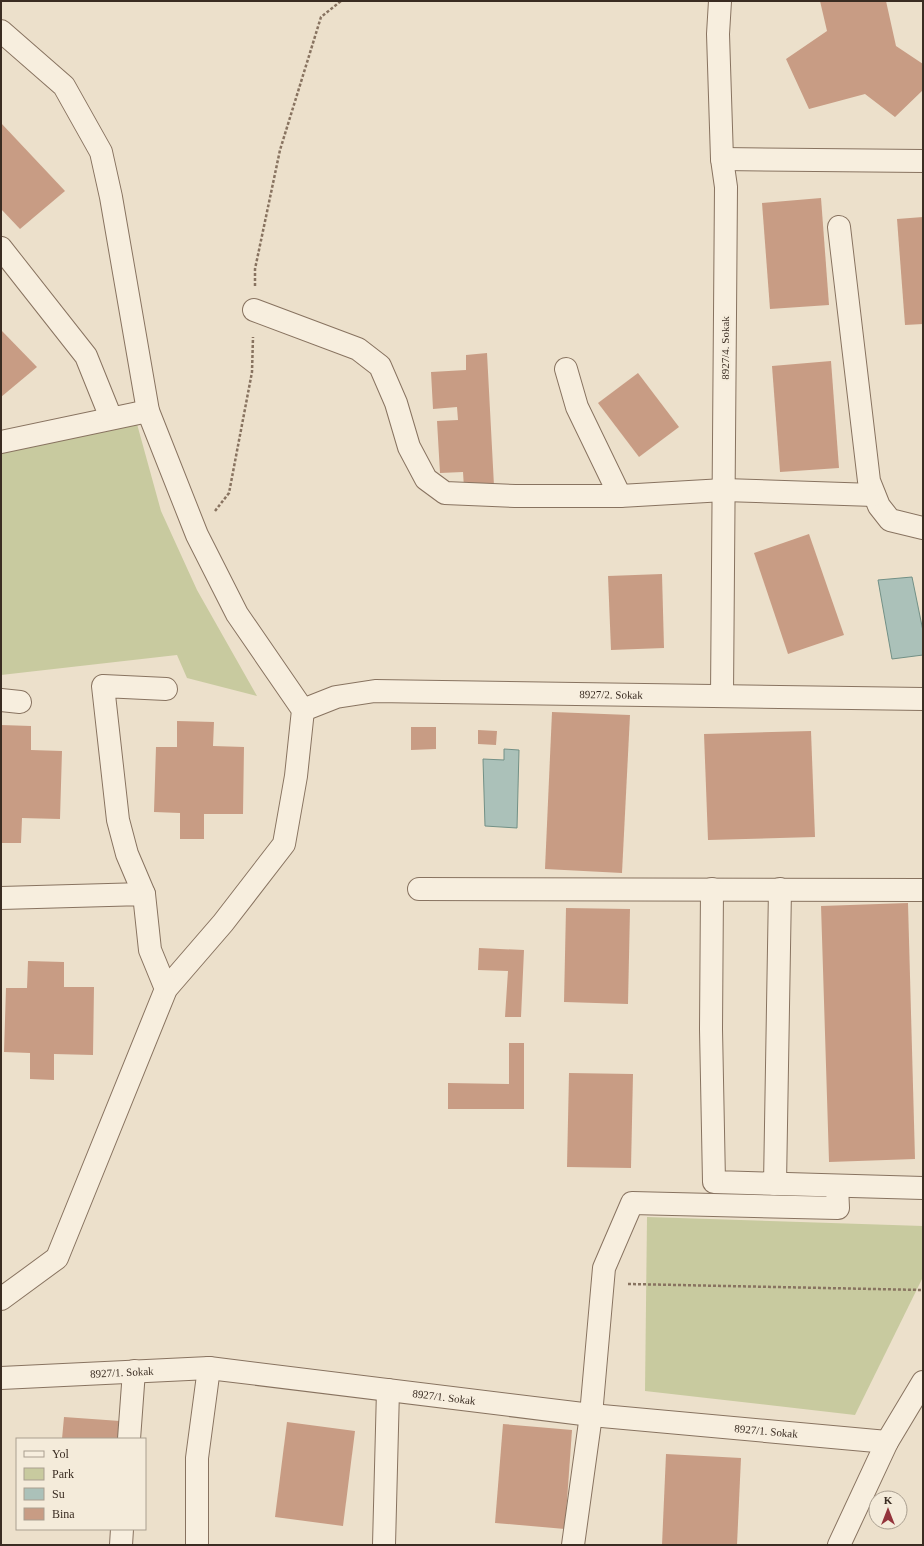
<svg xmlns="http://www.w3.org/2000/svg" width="924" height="1546" viewBox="0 0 924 1546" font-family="'Times New Roman',serif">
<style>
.green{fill:#c8ca9f}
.water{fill:#abc1b9;stroke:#729086}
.building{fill:#c89c84}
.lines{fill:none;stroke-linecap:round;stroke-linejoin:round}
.minor-casing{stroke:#887360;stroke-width:24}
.path{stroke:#887360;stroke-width:2.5;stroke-dasharray:3 2;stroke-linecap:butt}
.minor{stroke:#f7eede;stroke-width:22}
.labels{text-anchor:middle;stroke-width:3.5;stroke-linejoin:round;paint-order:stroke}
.street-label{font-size:11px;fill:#3a2c22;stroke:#f4ebda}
</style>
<rect width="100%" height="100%" fill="#ece0cb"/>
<!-- green -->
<g class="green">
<polygon points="137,424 161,511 197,590 257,696 187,678 177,655 1,675 1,453"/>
<polygon points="647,1217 923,1226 923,1277 855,1415 645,1391"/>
</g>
<!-- water -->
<g class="water">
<polygon points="912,577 923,631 923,655 892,659 878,580"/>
<polygon points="504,749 519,750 517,828 485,826 483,759 504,760"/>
</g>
<!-- building -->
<g class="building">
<polygon points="820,1 886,1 896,46 923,64 923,90 895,117 865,94 809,109 786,59 827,31"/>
<polygon points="1,123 65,191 20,229 1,209"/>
<polygon points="821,198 829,305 770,309 762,203"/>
<polygon points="923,217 923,324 905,325 897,219"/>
<polygon points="1,330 37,367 1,397"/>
<polygon points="487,353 494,486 464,488 463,472 440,473 437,421 458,420 457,407 433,409 431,372 466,370 466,355"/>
<polygon points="831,361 839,468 780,472 772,366"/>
<polygon points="638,373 679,427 639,457 598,403"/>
<polygon points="809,534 844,635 788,654 754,553"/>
<polygon points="662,574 664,648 611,650 608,576"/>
<polygon points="552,712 630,715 622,873 545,869"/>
<polygon points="177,721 214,722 213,746 244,747 243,814 204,814 204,839 180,839 180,813 154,812 156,747 177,747"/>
<polygon points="1,725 31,726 31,750 62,751 60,819 22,818 21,843 1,843"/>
<polygon points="411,727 436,727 436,749 411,750"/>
<polygon points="478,730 497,731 496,745 478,744"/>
<polygon points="811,731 815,837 708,840 704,734"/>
<polygon points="908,903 915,1159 829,1162 821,906"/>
<polygon points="566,908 630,909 628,1004 564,1002"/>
<polygon points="479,948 524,950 521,1017 505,1017 508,971 478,970"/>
<polygon points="28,961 64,962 64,987 94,987 93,1055 54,1054 54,1080 30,1079 30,1053 4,1052 6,988 27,988"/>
<polygon points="509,1043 524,1043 524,1109 448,1109 448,1083 509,1084"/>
<polygon points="569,1073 633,1074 631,1168 567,1167"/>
<polygon points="64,1417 120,1421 118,1439 62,1439"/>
<polygon points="287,1422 355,1431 343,1526 275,1517"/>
<polygon points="503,1424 572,1430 565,1529 495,1523"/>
<polygon points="666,1454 741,1458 737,1545 662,1545"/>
</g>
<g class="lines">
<!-- minor casing -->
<g class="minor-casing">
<g id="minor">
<polyline points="720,1 718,34 722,159 726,187 722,695"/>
<polyline points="1,31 64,86 101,152 111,197 148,411 197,535 237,614 303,710 296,776 284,844 223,923 166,989 57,1258 1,1299"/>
<polyline points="722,159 923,161"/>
<polyline points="839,227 869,481 879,506 890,520 923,528"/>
<polyline points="1,248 86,356 111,418"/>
<polyline points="254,310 358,349 380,366 396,403 409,447 426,479 445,493 515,496 620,496 724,490 874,495"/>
<polyline points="566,369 577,407 620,496"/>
<polyline points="1,442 148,411"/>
<polyline points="1,700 20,702"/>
<path id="s1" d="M 303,710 L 336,697 L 375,691 L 923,699"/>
<polyline points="419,889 923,890"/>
<polyline points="712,889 711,1029 714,1182 923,1188"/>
<polyline points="144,894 127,854 118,820 103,686 166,689"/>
<polyline points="1,898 144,894 150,950 166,989"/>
<polyline points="775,1184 780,889"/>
<path id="s2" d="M 1,1378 L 209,1368 L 591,1415 L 887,1442"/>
<polyline points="129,1439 134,1371"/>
<polyline points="121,1545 122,1529"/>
<polyline points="197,1545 197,1458 209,1368"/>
<polyline points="384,1545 388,1390"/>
<polyline points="573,1545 591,1415 604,1268 632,1203 838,1208 837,1186"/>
<polyline points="839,1545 887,1442 923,1382"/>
</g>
</g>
<!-- path -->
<g class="path">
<polyline points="255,286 255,269 280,150 321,17 341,1"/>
<polyline points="215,511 229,493 252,372 253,337"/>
<polyline points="628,1284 923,1290"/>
</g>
<!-- minor -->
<use href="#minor" class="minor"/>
</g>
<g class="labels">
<!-- street labels -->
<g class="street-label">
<text transform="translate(725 348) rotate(-90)" y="4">8927/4. Sokak</text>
<text dy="4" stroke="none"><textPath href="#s1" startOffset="311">8927/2. Sokak</textPath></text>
<text dy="4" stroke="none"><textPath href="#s2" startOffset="121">8927/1. Sokak</textPath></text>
<text dy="4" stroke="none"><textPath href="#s2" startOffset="445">8927/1. Sokak</textPath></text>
<text dy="4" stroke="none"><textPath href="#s2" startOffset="769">8927/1. Sokak</textPath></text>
</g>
</g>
<!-- border -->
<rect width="924" height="1546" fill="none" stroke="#3a2c22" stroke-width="4"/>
<!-- legend -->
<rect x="16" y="1438" width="130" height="92" fill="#f4ebda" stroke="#aa9f90"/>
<rect x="24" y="1451" width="20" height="6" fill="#f7eede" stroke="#aa9f90"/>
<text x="52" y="1458" font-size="12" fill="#3a2c22">Yol</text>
<rect x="24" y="1468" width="20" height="12" fill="#c8ca9f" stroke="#aa9f90"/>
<text x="52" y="1478" font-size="12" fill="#3a2c22">Park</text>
<rect x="24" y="1488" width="20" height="12" fill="#abc1b9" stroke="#aa9f90"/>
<text x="52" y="1498" font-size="12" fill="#3a2c22">Su</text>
<rect x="24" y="1508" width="20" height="12" fill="#c89c84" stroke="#aa9f90"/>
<text x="52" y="1518" font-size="12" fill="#3a2c22">Bina</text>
<!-- north arrow -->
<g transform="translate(888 1510)"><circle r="19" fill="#f4ebda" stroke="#aa9f90"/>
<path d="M0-3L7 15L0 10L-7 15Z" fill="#93343b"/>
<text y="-6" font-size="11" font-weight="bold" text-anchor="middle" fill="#3a2c22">K</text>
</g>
</svg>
